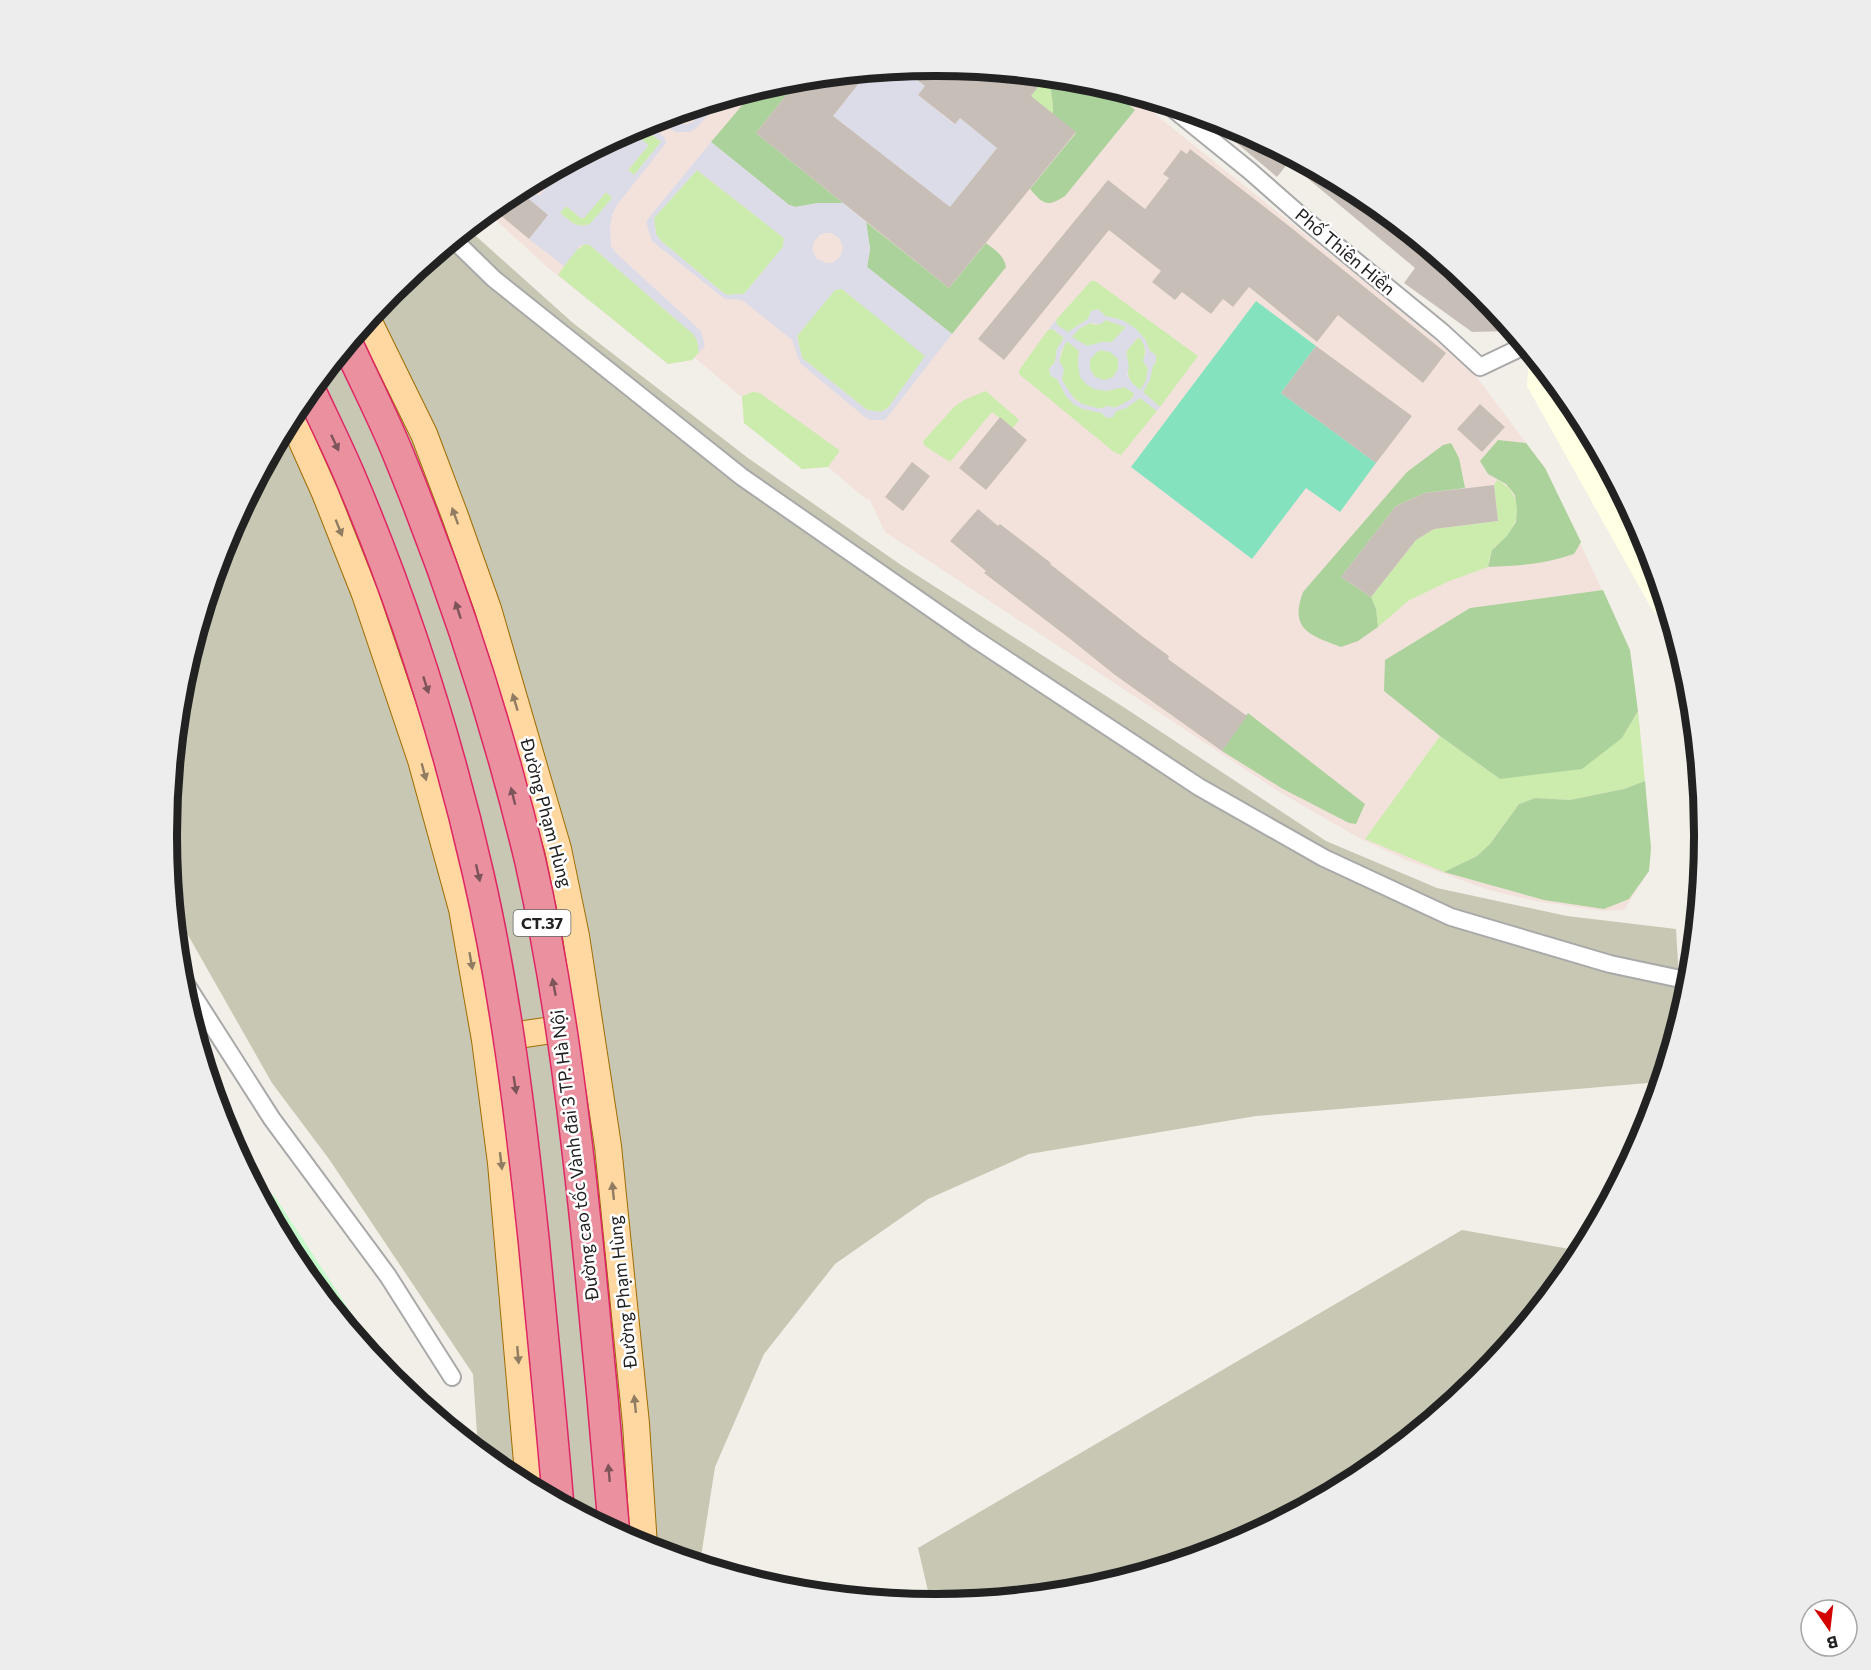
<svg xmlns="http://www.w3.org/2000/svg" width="1871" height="1670" viewBox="0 0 1871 1670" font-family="Commissioner,sans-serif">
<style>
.education{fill:#ffffe4}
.military{fill:#f3e2dc}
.construction{fill:#c7c7b3}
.grass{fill:#ccecae}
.forest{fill:#acd29c}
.park{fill:#c6fbcb}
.pitch{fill:#85e2bf}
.plaza{fill:#dcdce8;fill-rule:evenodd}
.building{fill:#c7bfb7}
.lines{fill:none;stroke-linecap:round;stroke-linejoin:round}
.minor-casing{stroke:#a9a9a9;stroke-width:20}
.primary-casing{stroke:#9f6c00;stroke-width:28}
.minor{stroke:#fff;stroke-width:16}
.primary{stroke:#fed7a1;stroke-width:26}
.motorway-bridge-casing{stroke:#df2664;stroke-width:33;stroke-linecap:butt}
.motorway-bridge{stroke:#ea909f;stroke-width:30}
.oneway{fill:#7c545a}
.oneway2{fill:#907c62}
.labels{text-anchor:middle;stroke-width:5;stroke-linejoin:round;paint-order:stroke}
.shield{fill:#fff;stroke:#646464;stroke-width:1.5}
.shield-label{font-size:16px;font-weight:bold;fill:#222}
.street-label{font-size:18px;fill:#222;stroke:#fff}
.rim{fill:none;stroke:#222;stroke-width:8}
</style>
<rect width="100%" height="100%" fill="#f2efe8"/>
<!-- education -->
<polygon class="education" points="1531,355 1575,408 1646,541 1667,611 1654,613 1527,386 1529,356"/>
<!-- military -->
<polygon class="military" points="936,66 1086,81 1130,94 1366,283 1473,372 1545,468 1630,650 1638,711 1651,848 1649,871 1624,910 1603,911 1535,901 1489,890 1406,860 1357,837 1278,791 885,532 869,498 867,500 828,467 802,469 744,423 742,396 739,395 695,358 692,360 668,364 546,266 488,213 509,195 642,124 786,81"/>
<!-- construction -->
<g class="construction">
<polygon points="468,229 573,323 748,458 901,565 1128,710 1326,841 1437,888 1567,916 1676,929 1681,1013 1660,1082 1256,1116 1029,1154 928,1199 835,1264 764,1354 715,1467 700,1563 641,1545 508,1474 478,1449 473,1374 329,1159 272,1083 180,921 174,909 167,835 181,685 225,540 296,407 392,291"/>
<polygon points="1462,1230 1581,1251 1575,1263 1479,1379 1362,1475 1229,1546 1085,1589 931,1604 918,1548"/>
</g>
<!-- grass -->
<g class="grass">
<path d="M 1046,77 L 1051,77 C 1049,89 1054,101 1053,114 L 1017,112 Z"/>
<polygon points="641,125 661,142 634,175 628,170 648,146 647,144 630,130"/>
<polygon points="697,170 784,238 783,247 744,294 727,295 722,292 660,240 656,234 654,218"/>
<path d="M 606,192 L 613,198 L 590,224 C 577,229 570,221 560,213 L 566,206 L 581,218 L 583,218 Z"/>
<polygon points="585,244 590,245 693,334 697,340 699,352 692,360 668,364 558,275 574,252"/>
<polygon points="1091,281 1095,281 1198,356 1160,407 1143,392 1153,365 1156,363 1154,354 1150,351 1145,339 1122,320 1105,316 1098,309 1088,319 1068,332 1066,333 1056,325 1056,320"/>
<polygon points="835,289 842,289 926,356 888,408 881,412 867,410 802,358 797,336"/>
<polygon points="1106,320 1126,327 1112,342 1087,346 1071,337 1080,328 1090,323 1096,325"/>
<polygon points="1051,328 1064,338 1057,349 1055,362 1049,369 1051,376 1057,379 1066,396 1083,409 1102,413 1105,417 1114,415 1116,411 1126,408 1140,398 1157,411 1121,455 1114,452 1019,374 1019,370 1048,330"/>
<path d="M 1138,338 L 1140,338 C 1146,345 1146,352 1143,361 L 1148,368 L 1146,381 L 1140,390 C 1124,381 1129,367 1126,351 Z"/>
<path d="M 1066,341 L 1069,342 L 1079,351 L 1078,364 L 1106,391 L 1124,387 L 1134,393 C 1133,402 1121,405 1113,408 L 1110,406 L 1097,409 L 1082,404 L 1070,395 L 1062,380 L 1059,361 Z"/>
<circle cx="1104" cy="365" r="15"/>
<polygon points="986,391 1019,420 1013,428 992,412 950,462 925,446 923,442 924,440 955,406 966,399"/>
<polygon points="753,392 760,393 839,450 839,452 828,467 802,469 744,423 742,396"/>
<path d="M 1497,480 C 1520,491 1523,516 1507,536 C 1504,541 1497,544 1493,549 C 1490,553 1489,561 1488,567 L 1447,582 L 1408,601 L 1378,627 L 1376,609 L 1371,597 L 1416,540 L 1434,529 L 1498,521 L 1494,485 Z"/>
<polygon points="1638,711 1645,781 1624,789 1570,800 1535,798 1519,804 1490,844 1477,856 1444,872 1365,839 1440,736 1500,779 1622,738"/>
</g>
<!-- forest -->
<g class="forest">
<path d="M 1051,77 L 1086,81 L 1108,88 L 1135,110 L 1065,196 C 1047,208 1043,204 1030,189 L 1076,133 L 1053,114 C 1054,101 1049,89 1051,77 Z"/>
<polygon points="799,79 756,133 843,203 818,203 796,207 789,205 711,142 755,90 786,81"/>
<path d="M 866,222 L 949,288 L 986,243 C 995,250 1004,255 1006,267 L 952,334 L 867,267 L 870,249 Z"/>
<path d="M 1498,440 L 1526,443 L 1545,468 L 1581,542 L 1574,554 C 1544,564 1520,566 1488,567 L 1492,550 L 1507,536 L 1516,522 L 1517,510 L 1515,495 L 1506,484 L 1488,474 L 1480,461 Z"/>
<path d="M 1451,443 L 1459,458 L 1465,488 L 1425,493 L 1396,506 L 1341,577 L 1371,597 L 1376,609 L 1378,627 L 1358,641 L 1341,647 C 1310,635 1289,630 1303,592 L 1407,472 L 1443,445 Z"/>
<polygon points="1603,590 1630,650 1638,711 1622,738 1582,769 1500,779 1440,736 1384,691 1385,660 1470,608"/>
<polygon points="1248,713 1365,804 1356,824 1349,823 1283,789 1222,751"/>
<polygon points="1645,781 1651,848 1649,871 1629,899 1604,909 1544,900 1444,872 1477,856 1490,844 1519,804 1535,798 1570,800 1624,789"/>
</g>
<!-- park -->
<polygon class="park" points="273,1194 398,1384 391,1379 296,1262 271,1216"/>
<!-- pitch -->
<polygon class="pitch" points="1256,301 1316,346 1281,393 1376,463 1340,512 1306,488 1252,559 1131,467"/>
<!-- plaza -->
<g class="plaza">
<polygon points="903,69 925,86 918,95 954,124 960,118 991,143 1011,130 950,207 833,116 867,73"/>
<polygon points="722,100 695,129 690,132 675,132 658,119 673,115 683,124 688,124 693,122 709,104"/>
<path d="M 647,123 L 665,138 L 666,143 L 617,205 L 612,215 L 610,227 L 611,246 L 616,253 L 701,331 L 705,346 L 699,352 L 697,340 L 693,334 L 590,245 L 585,244 L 580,246 L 564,266 L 529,239 L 548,215 L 518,190 L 526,186 L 536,194 L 540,195 L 546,187 L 538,179 L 630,130 L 647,144 L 648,146 L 628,170 L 634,175 L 661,142 L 641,125 ZM 606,192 L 612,198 L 590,224 L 585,226 L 575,225 L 560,213 L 566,206 L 581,218 L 585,217 Z"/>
<path d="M 711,142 L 789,205 L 796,207 L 818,203 L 843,203 L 866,222 L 870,249 L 867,267 L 952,334 L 885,420 L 871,420 L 866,418 L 800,363 L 792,340 L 742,300 L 725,299 L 721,296 L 652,241 L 647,225 L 647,220 ZM 697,170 L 784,238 L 783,247 L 744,294 L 728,295 L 722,292 L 660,240 L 656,234 L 654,218 ZM 826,233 L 831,233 L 839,238 L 843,247 L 840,257 L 832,263 L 827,263 L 817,259 L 812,250 L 814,241 L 821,234 ZM 842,289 L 925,356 L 888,408 L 881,412 L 867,410 L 802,358 L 797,336 L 835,290 Z"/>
<path d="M 1098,309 L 1105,316 L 1122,320 L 1135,328 L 1145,339 L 1150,351 L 1156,355 L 1156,361 L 1153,366 L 1150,380 L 1143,392 L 1160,407 L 1157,411 L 1140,398 L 1126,408 L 1116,411 L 1113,417 L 1107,418 L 1102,413 L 1083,409 L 1073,404 L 1066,396 L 1057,379 L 1051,376 L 1049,369 L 1055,362 L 1057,349 L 1064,338 L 1053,329 L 1048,330 L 1056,320 L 1057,325 L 1068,332 L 1088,319 L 1091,311 ZM 1106,320 L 1126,327 L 1112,342 L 1101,342 L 1087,346 L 1072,337 L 1080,328 L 1090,323 L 1101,324 ZM 1137,338 L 1140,338 L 1144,345 L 1146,352 L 1143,361 L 1148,368 L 1146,381 L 1140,390 L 1132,383 L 1127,375 L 1129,367 L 1126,352 ZM 1067,341 L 1079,351 L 1078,364 L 1080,377 L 1086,384 L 1094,389 L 1106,391 L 1124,387 L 1134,393 L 1133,398 L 1115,408 L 1107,406 L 1101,409 L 1082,404 L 1075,400 L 1062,380 L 1064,369 L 1059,361 L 1061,351 ZM 1100,350 L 1110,352 L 1118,359 L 1118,369 L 1113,377 L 1108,379 L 1104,380 L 1095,377 L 1090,369 L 1090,360 L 1096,353 Z"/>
</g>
<!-- building -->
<g class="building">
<polygon points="936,66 1046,77 1031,96 1076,132 949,288 756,133 799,79 867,73 833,116 950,207 997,148 960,118 955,124 918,95 925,86 903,69"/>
<polygon points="1217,121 1230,125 1292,158 1277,177 1214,124"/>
<polygon points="1190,149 1294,230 1446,353 1423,383 1338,315 1317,342 1249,287 1233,307 1223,299 1211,314 1182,292 1175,300 1152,282 1161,271 1109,230 1004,360 978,339 1108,180 1145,209 1169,178 1163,174 1181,150 1187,154"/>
<polygon points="1298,161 1363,196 1480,291 1512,331 1472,332 1404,283 1415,268 1294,167"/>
<polygon points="518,190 548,215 529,239 493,209 509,195"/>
<polygon points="1316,346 1412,416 1376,463 1281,393"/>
<polygon points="1480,404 1505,427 1482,452 1457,429"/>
<polygon points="1000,417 1027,440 986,490 959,468"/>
<polygon points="912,462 930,476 903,511 885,497"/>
<polygon points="1494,485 1498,521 1434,529 1416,540 1371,597 1341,577 1396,506 1425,493"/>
<polygon points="978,509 998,526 1000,524 1051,563 1050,564 1143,637 1169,656 1168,659 1247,716 1222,751 1115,675 1069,638 984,573 986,571 950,541"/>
</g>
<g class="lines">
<!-- minor casing -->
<g class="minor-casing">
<g id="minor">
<polyline points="1171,107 1250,171 1308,222 1442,332 1480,367 1524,346"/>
<polyline points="454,240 494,279 742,477 975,639 1199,787 1324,858 1451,917 1610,964 1690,981"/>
<polyline points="180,975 272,1119 388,1276 452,1377"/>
</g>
</g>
<!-- primary casing -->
<g class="primary-casing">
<g id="primary">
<polyline points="368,320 424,434 455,516 488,609 558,849 576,936 608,1146 636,1424 644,1546"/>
<polyline points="291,417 325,493 365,594 421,760 462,909 485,1040 501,1163 529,1485"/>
<polyline points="491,1039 579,1026"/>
</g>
</g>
<!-- minor -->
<use href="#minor" class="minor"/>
<!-- primary -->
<use href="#primary" class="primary"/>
<!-- motorway-bridge casing -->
<g class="motorway-bridge-casing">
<g id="motorway-bridge">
<path d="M 348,345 C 365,382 384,419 399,456 C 453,588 497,722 530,860 C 558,984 574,1111 587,1237 C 597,1335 606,1433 614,1531"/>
<path d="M 310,390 C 323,418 337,446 349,474 C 404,603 447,737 478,873 C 506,995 521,1119 534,1243 C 542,1329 551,1415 558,1501"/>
</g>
</g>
<!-- motorway-bridge -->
<use href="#motorway-bridge" class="motorway-bridge"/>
</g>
<!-- one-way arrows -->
<defs><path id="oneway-solid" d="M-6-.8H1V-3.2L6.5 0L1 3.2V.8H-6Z" transform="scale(1.5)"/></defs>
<g class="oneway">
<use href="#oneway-solid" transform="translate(335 443) rotate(65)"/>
<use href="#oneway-solid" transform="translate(458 610) rotate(-108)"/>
<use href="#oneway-solid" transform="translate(426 685) rotate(72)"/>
<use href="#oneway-solid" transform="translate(513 796) rotate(-104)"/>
<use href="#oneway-solid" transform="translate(478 873) rotate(77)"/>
<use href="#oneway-solid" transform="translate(554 987) rotate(-101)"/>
<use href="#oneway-solid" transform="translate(515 1085) rotate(81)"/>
<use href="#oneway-solid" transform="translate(609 1473) rotate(-95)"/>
</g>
<g class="oneway2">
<use href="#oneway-solid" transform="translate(455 516) rotate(-110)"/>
<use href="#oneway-solid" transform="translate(339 528) rotate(68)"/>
<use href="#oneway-solid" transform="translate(515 702) rotate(-107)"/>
<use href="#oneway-solid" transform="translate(424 772) rotate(75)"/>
<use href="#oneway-solid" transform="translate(471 961) rotate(80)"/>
<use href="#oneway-solid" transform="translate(501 1161) rotate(83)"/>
<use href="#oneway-solid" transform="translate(613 1191) rotate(-96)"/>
<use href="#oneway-solid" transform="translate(518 1355) rotate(85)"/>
<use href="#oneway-solid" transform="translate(635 1404) rotate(-96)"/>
</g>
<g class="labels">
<!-- shield labels -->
<rect class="shield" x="513.5" y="910" width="57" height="26" rx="4.5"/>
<g class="shield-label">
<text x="542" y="929">CT.37</text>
</g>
<!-- street labels -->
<g class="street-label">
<text transform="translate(1345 252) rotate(40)" y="6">Phố Thiên Hiền</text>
<text transform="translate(546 813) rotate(75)" y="6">Đường Phạm Hùng</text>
<text transform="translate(575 1155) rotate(-97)" y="6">Đường cao tốc Vành đai 3 TP. Hà Nội</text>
<text transform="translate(623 1292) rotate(-96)" y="6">Đường Phạm Hùng</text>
</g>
</g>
<!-- crop -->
<path d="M0 0H1871V1670H0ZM935 76H936A758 758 0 0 1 1694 834V836A758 758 0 0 1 936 1594H935A758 758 0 0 1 177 836V834A758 758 0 0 1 935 76Z" fill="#ededed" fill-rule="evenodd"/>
<path class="rim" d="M935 76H936A758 758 0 0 1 1694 834V836A758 758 0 0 1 936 1594H935A758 758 0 0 1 177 836V834A758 758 0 0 1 935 76Z"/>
<!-- north arrow -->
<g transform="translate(1829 1628) rotate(166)"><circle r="28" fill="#ffffff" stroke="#a7a7a7" stroke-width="1.5"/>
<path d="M0-4.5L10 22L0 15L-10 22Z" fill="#d30200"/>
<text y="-9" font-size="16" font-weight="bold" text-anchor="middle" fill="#222222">B</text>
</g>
</svg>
